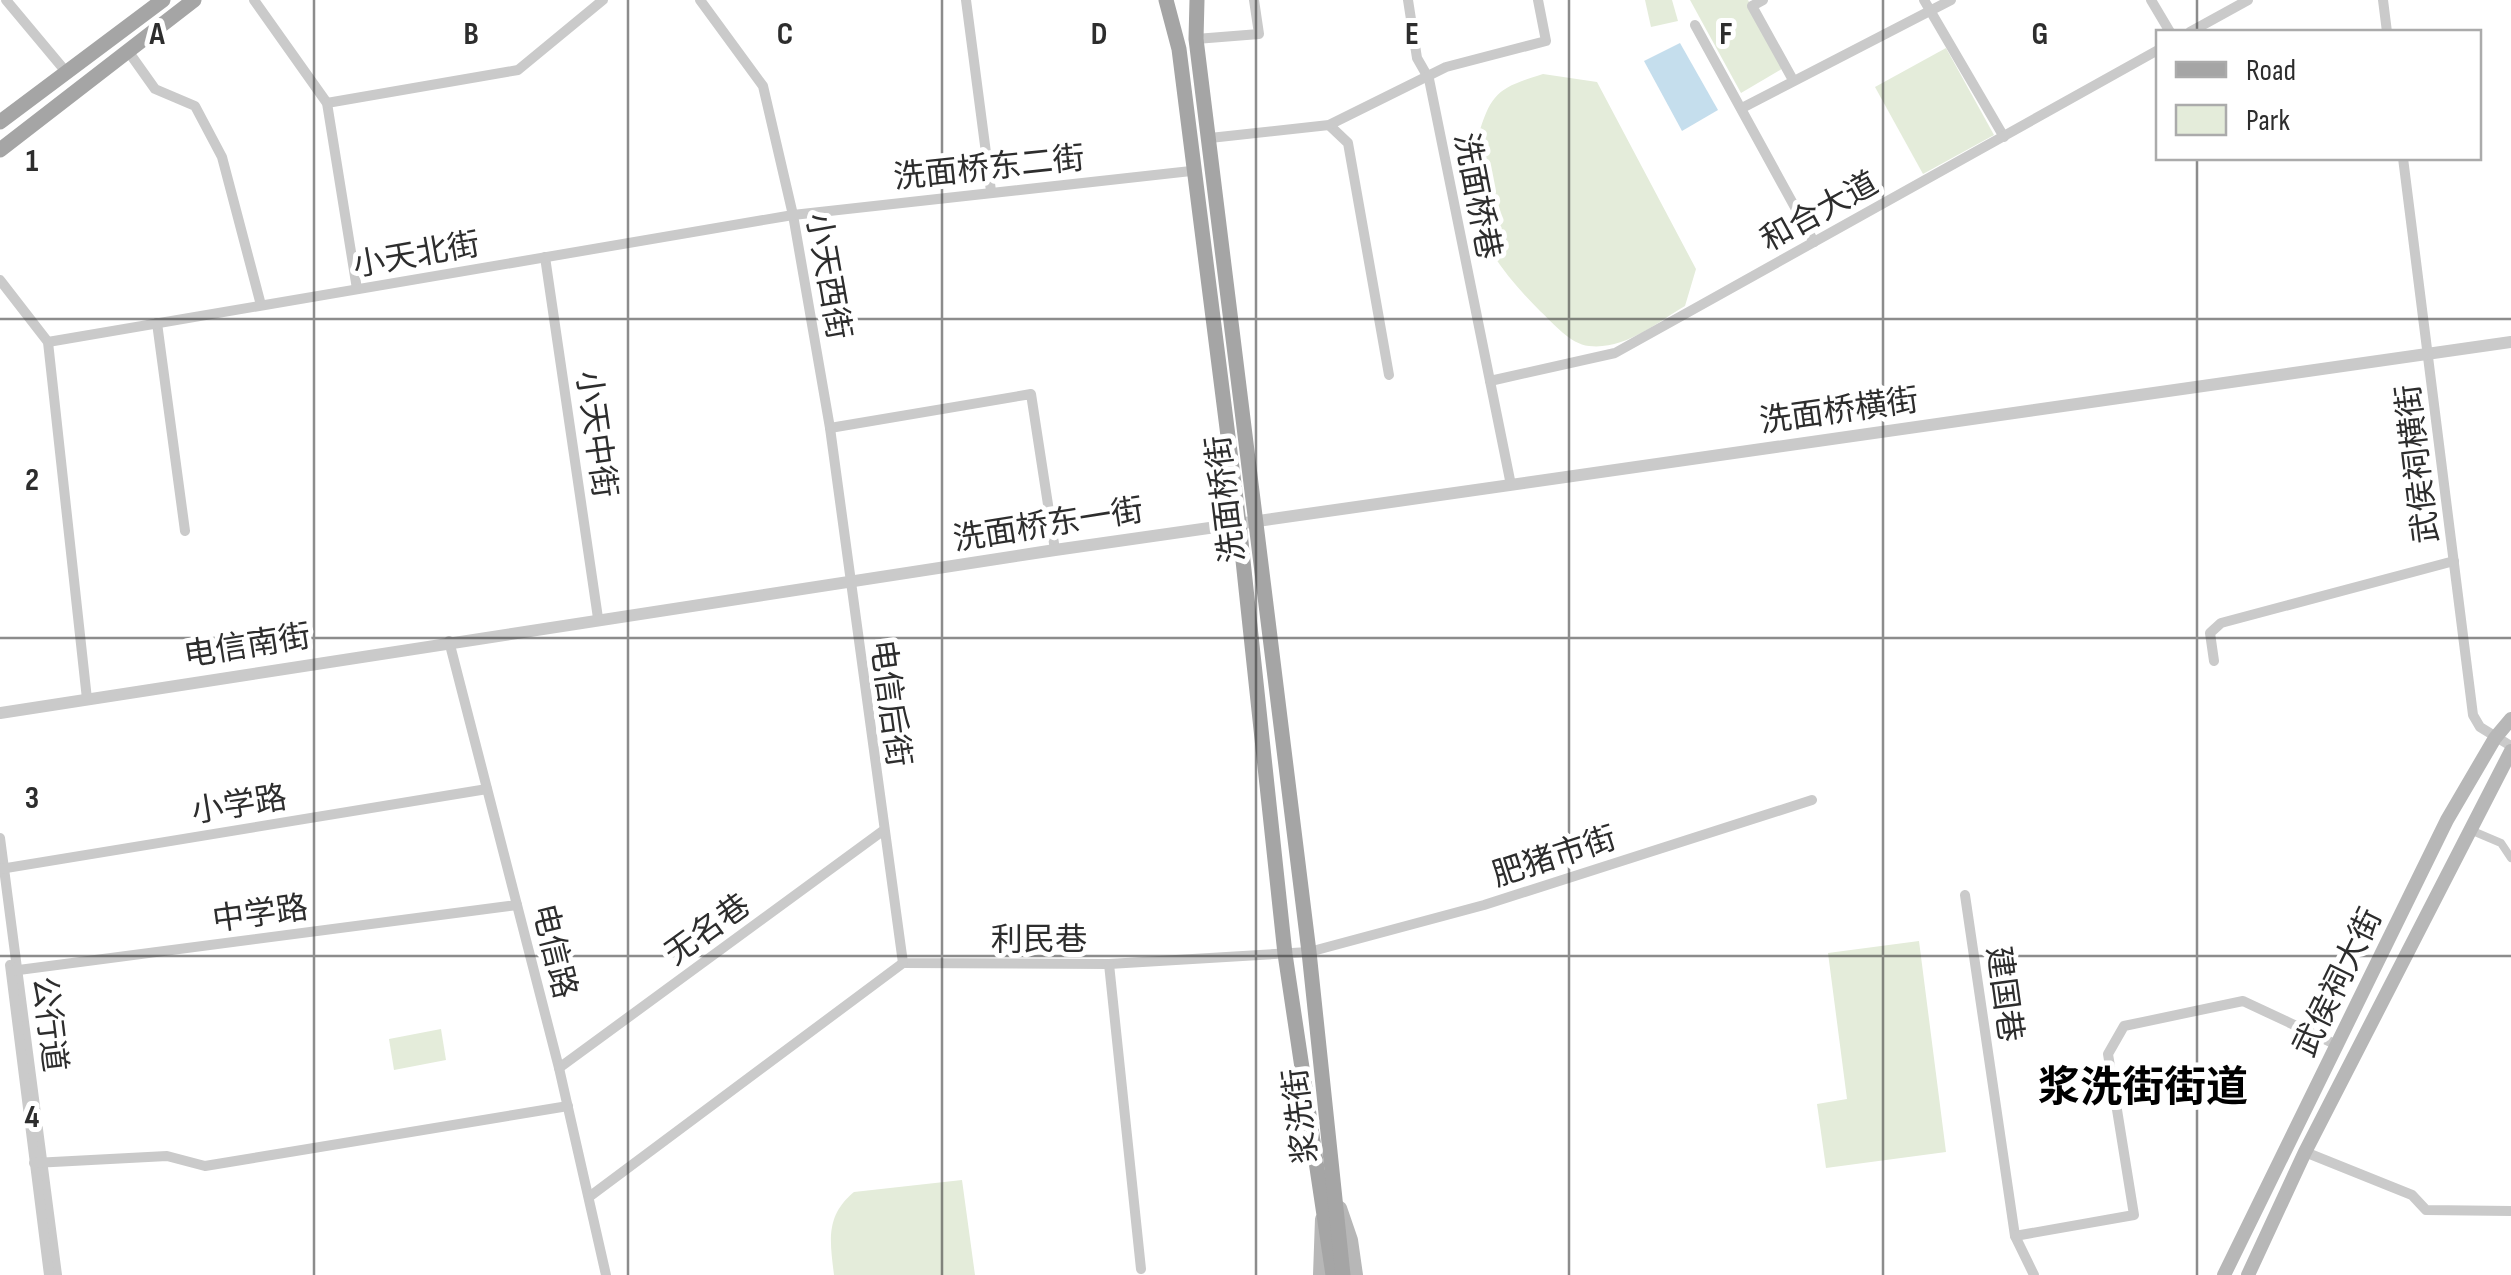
<svg xmlns="http://www.w3.org/2000/svg" width="2511" height="1275" viewBox="0 0 2511 1275" font-family="'Sofia Sans Condensed','Noto Sans SC',sans-serif">
<style>
.green{fill:#e4ecda}
.water{fill:#c5deed}
.lines{fill:none;stroke-linecap:round;stroke-linejoin:round}
.pedestrian{stroke:#cacaca;stroke-width:8}
.minor{stroke:#cacaca;stroke-width:10}
.tertiary{stroke:#cacaca;stroke-width:12}
.secondary{stroke:#b7b7b7;stroke-width:14}
.primary{stroke:#a5a5a5;stroke-width:15}
.grid{fill:none;stroke:#2d2d2d;stroke-width:2.5;stroke-opacity:0.55}
.labels{text-anchor:middle;stroke-width:10;stroke-linejoin:round;paint-order:stroke}
.street-label{font-size:32px;fill:#2d2d2d;stroke:#fff}
.district-label{font-size:42px;font-weight:bold;fill:#000;stroke:#fff}
.grid-label{font-size:32px;text-anchor:middle;font-weight:bold;fill:#2d2d2d;stroke:#fff;stroke-width:10;stroke-linejoin:round;paint-order:stroke}
</style>
<rect width="100%" height="100%" fill="#fff"/>
<!-- green -->
<g class="green">
<polygon points="1645,0 1672,0 1678,21 1651,27"/>
<polygon points="1690,0 1748,0 1785,67 1741,93"/>
<polygon points="1946,48 1994,135 1923,174 1875,87"/>
<path d="M 1543,74 L 1597,82 L 1696,269 L 1685,306 C 1656,323 1625,350 1589,346 C 1570,344 1553,323 1540,311 C 1505,276 1464,226 1467,173 C 1467,161 1474,148 1478,137 C 1491,92 1499,88 1543,74 Z"/>
<polygon points="1919,941 1946,1152 1826,1168 1817,1104 1847,1099 1828,953"/>
<polygon points="441,1029 446,1060 394,1070 389,1039"/>
<path d="M 962,1180 L 975,1275 L 834,1275 C 830,1241 825,1216 854,1192 Z"/>
</g>
<!-- water -->
<polygon class="water" points="1680,43 1718,110 1682,131 1644,61"/>
<g class="lines">
<!-- pedestrian -->
<polyline class="pedestrian" points="2468,829 2501,843 2511,858"/>
<!-- minor -->
<g class="minor">
<polyline points="6,0 67,73"/>
<polyline points="254,0 327,103 357,289"/>
<polyline points="700,0 763,86 793,215 830,428 903,963 1109,964 1309,952 1484,905 1812,800"/>
<polyline points="966,0 991,191"/>
<polyline points="1408,0 1417,58 1429,79 1511,485"/>
<polyline points="1763,0 1752,6 1793,80"/>
<polyline points="1924,0 2004,137"/>
<polyline points="2151,0 2170,32"/>
<polyline points="2383,0 2387,32"/>
<polyline points="1695,25 1814,242"/>
<polyline points="2190,32 2248,0"/>
<polyline points="1196,39 1259,34 1254,0"/>
<polyline points="128,51 155,89 195,106 222,157 261,305"/>
<polyline points="327,103 518,70 603,0"/>
<polyline points="1742,108 1951,0"/>
<polyline points="1329,125 1348,143 1389,375"/>
<polyline points="1210,138 1329,125 1446,67 1546,41 1538,0"/>
<polyline points="2403,158 2473,715 2480,727 2511,746"/>
<polyline points="545,257 598,618"/>
<polyline points="0,280 48,342 87,699"/>
<polyline points="157,323 185,531"/>
<polyline points="48,342 793,215 1191,171"/>
<polyline points="1490,381 1615,353 2158,50"/>
<polyline points="830,428 1031,394 1055,550"/>
<polyline points="449,641 559,1068 606,1275"/>
<polyline points="2214,661 2210,633 2221,623 2454,561"/>
<polyline points="0,838 57,1275"/>
<polyline points="0,869 487,789"/>
<polyline points="1965,895 2015,1236 2034,1275"/>
<polyline points="1109,964 1141,1269"/>
<polyline points="10,965 49,1275"/>
<polyline points="11,971 517,905"/>
<polyline points="559,1068 884,830"/>
<polyline points="2305,1152 2412,1195 2426,1210 2511,1211"/>
<polyline points="34,1163 167,1156 205,1166 568,1106"/>
<polyline points="589,1197 903,963"/>
<polyline points="2015,1236 2134,1215 2108,1054 2124,1026 2243,1001 2337,1045"/>
</g>
<!-- tertiary -->
<polyline class="tertiary" points="0,713 1055,550 2511,342"/>
<!-- secondary -->
<g class="secondary">
<polyline points="1340,1208 1351,1240 1356,1275"/>
<polyline points="1320,1275 1322,1219"/>
<polyline points="2224,1275 2447,820 2495,738 2511,719"/>
<polyline points="2248,1275 2305,1152 2511,751"/>
</g>
<!-- primary -->
<g class="primary">
<polyline points="1166,0 1179,49 1239,523 1285,954 1333,1275"/>
<polyline points="1197,0 1196,39 1309,952 1343,1275"/>
<polyline points="0,122 163,0"/>
<polyline points="0,150 194,0"/>
</g>
</g>
<!-- grid -->
<path class="grid" d="M 314,0 L 314,1275M 628,0 L 628,1275M 942,0 L 942,1275M 1256,0 L 1256,1275M 1569,0 L 1569,1275M 1883,0 L 1883,1275M 2197,0 L 2197,32M 2197,158 L 2197,1275M 0,319 L 2511,319M 0,638 L 2511,638M 0,956 L 2511,956"/>
<g class="labels">
<!-- street labels -->
<g class="street-label">
<text transform="translate(989 167) rotate(-6)" y="11">洗面桥东二街</text>
<text transform="translate(1478 196) rotate(79)" y="11">洗面桥巷</text>
<text transform="translate(1819 211) rotate(-29)" y="11">和合大道</text>
<text transform="translate(416 254) rotate(-10)" y="11">小天北街</text>
<text transform="translate(829 276) rotate(80)" y="11">小天西街</text>
<text transform="translate(1839 410) rotate(-8)" y="11">洗面桥横街</text>
<text transform="translate(597 434) rotate(82)" y="11">小天中街</text>
<text transform="translate(2417 464) rotate(-97)" y="11">武侯祠横街</text>
<text transform="translate(1225 499) rotate(-97)" y="11">洗面桥街</text>
<text transform="translate(1048 524) rotate(-9)" y="11">洗面桥东一街</text>
<text transform="translate(247 645) rotate(-9)" y="11">电信南街</text>
<text transform="translate(891 703) rotate(82)" y="11">电信后街</text>
<text transform="translate(239 804) rotate(-9)" y="11">小学路</text>
<text transform="translate(1554 856) rotate(-18)" y="11">肥猪市街</text>
<text transform="translate(260 913) rotate(-8)" y="11">中学路</text>
<text transform="translate(707 929) rotate(-36)" y="11">无名巷</text>
<text x="1039" y="950">利民巷</text>
<text transform="translate(555 951) rotate(76)" y="11">电信路</text>
<text transform="translate(2337 982) rotate(-64)" y="11">武侯祠大街</text>
<text transform="translate(2005 994) rotate(82)" y="11">建国巷</text>
<text transform="translate(50 1024) rotate(83)" y="11">公行道</text>
<text transform="translate(1300 1116) rotate(-97)" y="11">浆洗街</text>
</g>
<!-- district labels -->
<g class="district-label">
<text x="2143" y="1101">浆洗街街道</text>
</g>
</g>
<g class="grid-label">
<text x="157" y="44">A</text>
<text x="471" y="44">B</text>
<text x="785" y="44">C</text>
<text x="1099" y="44">D</text>
<text x="1412" y="44">E</text>
<text x="1726" y="44">F</text>
<text x="2040" y="44">G</text>
<text x="32" y="171">1</text>
<text x="32" y="490">2</text>
<text x="32" y="808">3</text>
<text x="32" y="1127">4</text>
</g>
<!-- legend -->
<rect x="2156" y="30" width="325" height="130" fill="#ffffff" stroke="#ababab" stroke-width="2.5"/>
<rect x="2176" y="62" width="50" height="15" fill="#a5a5a5" stroke="#ababab" stroke-width="2.5"/>
<text x="2246" y="80" font-size="30" fill="#2d2d2d">Road</text>
<rect x="2176" y="105" width="50" height="30" fill="#e4ecda" stroke="#ababab" stroke-width="2.5"/>
<text x="2246" y="130" font-size="30" fill="#2d2d2d">Park</text>
</svg>
